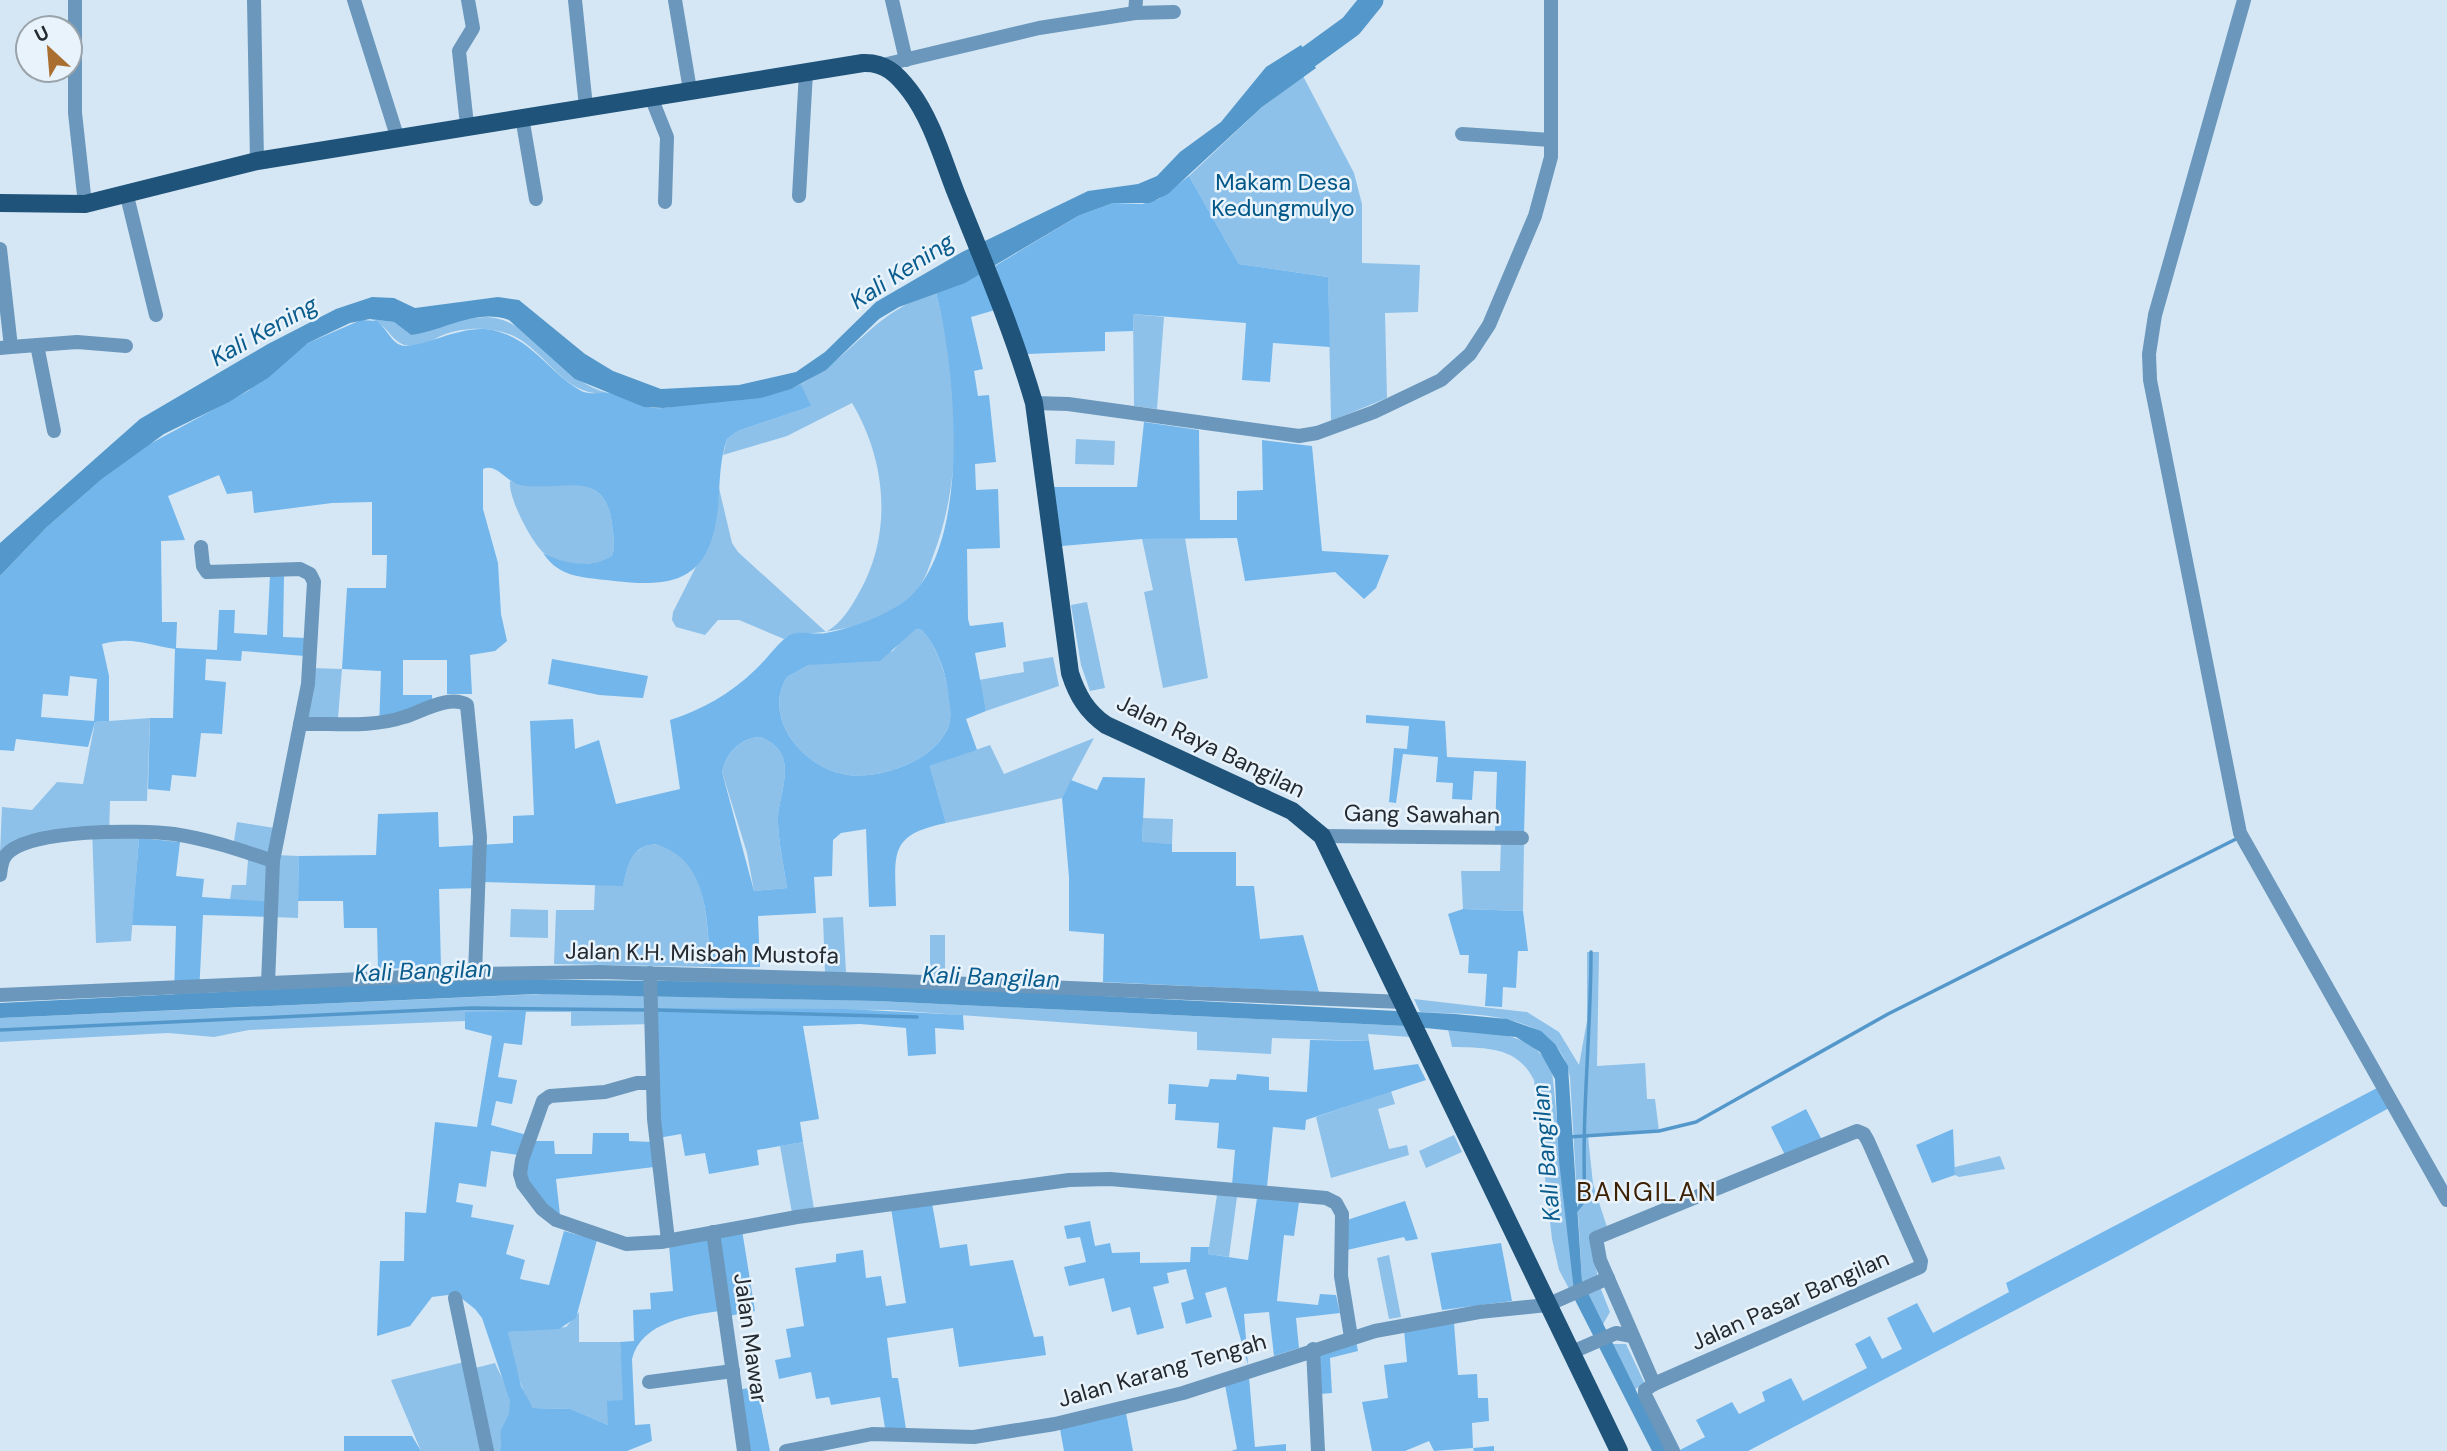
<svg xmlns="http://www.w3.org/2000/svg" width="2447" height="1451" viewBox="0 0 2447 1451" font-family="'DM Sans',sans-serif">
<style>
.green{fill:#8ec1e9}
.forest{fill:#73b6eb;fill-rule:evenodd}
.water{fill:#5498cb}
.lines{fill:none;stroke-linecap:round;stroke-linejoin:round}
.stream{stroke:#5498cb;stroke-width:3.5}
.river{stroke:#5498cb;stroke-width:23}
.minor{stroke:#6a97bb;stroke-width:14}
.major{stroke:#1f5379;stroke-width:18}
.labels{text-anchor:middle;stroke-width:5;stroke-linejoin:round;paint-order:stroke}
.park-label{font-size:23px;fill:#005686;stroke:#e8f3fc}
.street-label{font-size:23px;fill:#242a30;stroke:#e8f3fc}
.water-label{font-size:24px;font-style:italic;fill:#0a5c8d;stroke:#e8f3fc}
.quarter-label{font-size:26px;letter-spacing:2px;fill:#3e2204;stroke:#e8f3fc}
</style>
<rect width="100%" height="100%" fill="#d5e7f5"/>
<!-- green -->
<g class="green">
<polygon points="1303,76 1354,173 1362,204 1362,263 1420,265 1418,312 1385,313 1387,398 1331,421 1328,277 1239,264 1189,176 1262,107"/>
<path d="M 936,293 C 958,376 965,474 933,556 C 929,567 925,580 917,590 C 888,625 832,633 789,635 L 784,639 L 739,620 L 718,620 L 705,635 L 676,627 L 672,620 L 673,612 L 709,541 L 715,525 L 719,488 L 732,543 L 738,552 L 826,632 C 842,623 851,607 860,591 C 893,532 886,460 852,403 L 787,436 L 723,455 L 727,439 L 738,431 L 810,406 L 801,384 C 852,358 876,308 936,293 Z"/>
<polygon points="1133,314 1164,317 1157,409 1134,406"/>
<path d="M 486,317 C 534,318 558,382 608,393 C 568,398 551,360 521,340 C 499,326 466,326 443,335 C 434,339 423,346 413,346 C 391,347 389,323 370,319 L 394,322 L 411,335 L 463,319 Z"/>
<polygon points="1076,439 1115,441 1114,465 1075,464"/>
<path d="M 510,481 C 547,496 605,461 612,524 C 613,535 616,546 612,557 C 596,567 560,567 544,553 C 532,543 508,498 510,481 Z"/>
<polygon points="1185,538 1208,678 1163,688 1144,592 1153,590 1142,539"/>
<polygon points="1087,602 1105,688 1090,691 1081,665 1071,605"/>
<path d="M 916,629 L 922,630 C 937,647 945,671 949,694 C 951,708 953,722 944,735 C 927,764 874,781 843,774 C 802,766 762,717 787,677 L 809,665 L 893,651 L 903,638 Z"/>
<polygon points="1053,657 1059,686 986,711 979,680 1024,672 1023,662"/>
<polygon points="312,668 342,669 338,718 306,718"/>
<polygon points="150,718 147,801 110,801 109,837 139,838 131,941 96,943 92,828 0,853 2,807 32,810 57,782 83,784 95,722"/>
<path d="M 760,737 C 804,754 776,795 778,823 C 779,845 784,867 787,888 L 754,891 L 747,853 L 722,772 C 726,753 740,738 760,737 Z"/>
<polygon points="1094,738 1062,798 946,823 930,766 990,745 1004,774"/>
<polygon points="1143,818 1173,819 1172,844 1142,843"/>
<polygon points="237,822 281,829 276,855 299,856 298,918 273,917 230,899 232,885 246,885 249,847 234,841"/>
<polygon points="1501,841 1524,842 1523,911 1463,909 1461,871 1500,871"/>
<path d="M 651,844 C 710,845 706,926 711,967 L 554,964 L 556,910 L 594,910 L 595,885 L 623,885 C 628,867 630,850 651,844 Z"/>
<polygon points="511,909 548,910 548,938 510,937"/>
<polygon points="843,917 846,972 825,973 823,918"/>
<polygon points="930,935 945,935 945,974 930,975"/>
<path d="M 1587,952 L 1599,952 L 1597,1066 L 1645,1063 L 1647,1099 L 1655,1099 L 1659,1131 L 1588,1136 L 1593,1184 L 1607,1227 L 1591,1245 L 1600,1287 L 1610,1312 L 1602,1326 L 1582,1281 L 1570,1077 C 1557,1009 1474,1015 1420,1012 L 1414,999 L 1527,1012 L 1559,1032 L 1579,1065 L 1587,1021 Z"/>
<polygon points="544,994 877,1001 1405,1026 1411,1037 1368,1034 1369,1041 1272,1038 1271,1054 1197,1050 1197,1032 890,1010 654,1008 654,1024 571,1026 571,1012 466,1012 465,1021 249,1030 214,1037 168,1033 0,1042 0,1018"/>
<path d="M 1448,1029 C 1487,1033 1532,1029 1552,1070 L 1575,1300 L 1559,1270 L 1552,1239 L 1534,1080 C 1517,1046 1486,1048 1452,1047 Z"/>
<polygon points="1391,1091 1395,1104 1378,1109 1389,1149 1407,1145 1409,1155 1331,1178 1316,1117"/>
<polygon points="1454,1135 1462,1152 1426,1168 1419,1151"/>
<polygon points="803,1142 814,1209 792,1213 780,1146"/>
<polygon points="2000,1156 2005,1169 1959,1177 1955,1175 1955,1167"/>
<polygon points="1217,1195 1237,1197 1229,1257 1208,1254"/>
<polygon points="1389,1255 1401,1317 1389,1319 1377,1258"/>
<path d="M 579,1312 L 579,1342 L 620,1342 L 624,1400 L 608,1425 L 571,1409 L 533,1408 C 518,1386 513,1358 508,1332 L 566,1327 Z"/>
<polygon points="1612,1344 1626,1344 1645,1384 1635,1389"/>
<path d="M 464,1362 L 467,1370 L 495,1363 C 501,1377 513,1396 510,1412 C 507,1426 499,1436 500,1451 L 421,1451 L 391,1380 Z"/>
</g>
<!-- forest -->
<g class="forest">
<polygon points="1189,176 1239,264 1328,277 1330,347 1273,343 1270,382 1242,380 1246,323 1133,314 1133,331 1105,332 1105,351 1027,354 995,266 1078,216 1113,203 1142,204 1159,199"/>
<path d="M 980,274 L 995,310 L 971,317 L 983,369 L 974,371 L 978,396 L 989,395 L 996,462 L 975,464 L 976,490 L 998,489 L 1000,548 L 967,549 L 968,619 L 970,626 L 1003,622 L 1006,647 L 975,653 L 986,711 L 966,719 L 977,750 L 930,766 L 946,823 C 888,835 895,853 896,906 L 869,907 L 866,829 L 841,833 L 833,840 L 832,876 L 814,877 L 816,913 L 758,916 L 760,967 L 711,967 C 706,919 710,860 655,844 C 631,846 628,866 623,886 L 483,882 L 482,888 L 439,889 L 441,967 L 378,969 L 377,928 L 344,928 L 343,901 L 298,901 L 299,856 L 376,855 L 378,814 L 438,812 L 439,847 L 513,843 L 513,816 L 534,815 L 530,721 L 573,719 L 575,749 L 599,740 L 616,804 L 680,789 L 670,720 C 702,710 730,694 755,670 C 767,659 776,645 789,635 C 801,630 814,635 826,633 C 852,628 879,618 901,604 C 974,554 956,367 936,293 ZM 916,629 L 922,630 C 938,648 947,675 949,699 C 951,712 952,724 944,735 C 927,764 874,781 843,774 C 802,766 762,717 787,677 L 809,665 L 880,661 ZM 760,737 C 804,754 776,795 778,823 C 779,845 784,867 787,888 L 754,891 L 722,772 C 726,753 740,738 760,737 Z"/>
<path d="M 361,320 L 377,321 C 385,327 390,339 398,344 C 416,354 461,321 496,331 C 532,340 548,371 578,389 C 589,396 597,392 609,393 C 625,394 638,407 654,408 C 667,409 679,405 691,403 C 729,396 765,402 801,384 L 811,406 L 738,431 L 727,439 C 719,461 720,486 718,508 C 710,580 676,588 614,581 C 585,577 560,579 543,553 C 563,564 592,569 612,556 C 616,546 613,535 612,524 C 605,465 558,493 520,485 C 506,482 497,463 483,469 L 483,509 L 498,563 L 501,614 L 507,641 L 495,651 L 470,655 L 472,694 L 447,694 L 447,660 L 403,660 L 403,695 L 432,695 L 433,713 L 379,729 L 381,671 L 342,669 L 347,588 L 386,588 L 387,555 L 372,555 L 372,502 L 332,503 L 254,513 L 252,491 L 227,494 L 219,475 L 168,496 L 185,540 L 161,541 L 162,622 L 177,622 L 176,648 L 217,650 L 219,610 L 235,610 L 234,633 L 267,635 L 270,575 L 284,576 L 283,637 L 307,638 L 305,656 L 242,651 L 241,661 L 206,659 L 205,680 L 226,682 L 222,734 L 201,733 L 196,777 L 172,775 L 170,791 L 148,789 L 150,718 L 173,718 L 175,649 C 146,645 133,636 102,644 L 109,676 L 109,721 L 95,722 L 88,747 L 16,739 L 14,751 L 0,750 L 0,576 L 47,527 L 102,479 L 146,446 L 248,391 L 308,343 ZM 70,676 L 97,679 L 94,721 L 41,717 L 43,694 L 68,696 Z"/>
<polygon points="1144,422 1199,430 1200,520 1237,520 1237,491 1263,490 1262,440 1312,446 1322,551 1389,555 1376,588 1364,599 1335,572 1245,581 1237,538 1142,539 1062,546 1053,487 1137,487"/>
<polygon points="552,659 648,676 643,698 599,695 548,684"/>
<polygon points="1366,715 1445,721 1447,757 1526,761 1524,834 1495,833 1497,772 1474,771 1472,800 1452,799 1453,783 1436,782 1438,757 1403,754 1396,803 1389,802 1394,748 1407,749 1409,726 1366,723"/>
<polygon points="1103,777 1145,778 1142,842 1172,844 1172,852 1236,852 1236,886 1254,886 1260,939 1303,935 1319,992 1103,982 1104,934 1069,931 1069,877 1062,798 1071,780 1097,790"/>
<polygon points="139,838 180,842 176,876 204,879 202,897 274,902 273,917 203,915 199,994 174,995 176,926 132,925"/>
<polygon points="1463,909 1523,911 1528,951 1518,951 1516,988 1503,987 1502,1007 1485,1006 1487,974 1468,973 1469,955 1460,955 1448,914"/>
<polygon points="654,1008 847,1009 963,1015 964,1030 935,1028 936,1054 908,1056 906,1028 860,1024 803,1026 819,1119 800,1122 803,1142 757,1150 759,1165 709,1174 705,1153 685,1156 681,1134 658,1138"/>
<path d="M 526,1011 L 522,1045 L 504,1043 L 498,1077 L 517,1080 L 512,1104 L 496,1101 L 491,1125 L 527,1135 L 518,1155 L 491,1151 L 486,1187 L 459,1183 L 456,1202 L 473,1205 L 471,1217 L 514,1225 L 506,1254 L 525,1260 L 520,1279 L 549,1285 L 564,1231 L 597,1240 L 576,1318 L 559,1329 L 508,1332 L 521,1386 L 533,1408 L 571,1409 L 608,1425 L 607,1401 L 623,1400 L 620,1342 L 634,1341 L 633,1310 L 651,1309 L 650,1293 L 673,1291 L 669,1245 L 710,1237 L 720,1311 C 690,1315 641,1322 632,1359 L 635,1425 L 650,1424 L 652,1441 L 627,1451 L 500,1451 L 501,1430 L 509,1414 L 510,1401 L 482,1318 L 475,1309 L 456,1294 L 432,1297 L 410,1326 L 377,1336 L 380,1261 L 404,1261 L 405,1212 L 426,1213 L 435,1122 L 477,1127 L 492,1036 L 465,1029 L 465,1012 Z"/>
<polygon points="1310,1040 1369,1041 1374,1070 1418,1064 1426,1080 1306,1120 1305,1130 1273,1127 1267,1187 1232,1185 1235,1150 1217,1148 1219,1123 1175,1120 1176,1104 1168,1104 1169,1084 1208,1087 1210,1079 1236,1080 1237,1074 1269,1077 1269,1090 1307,1092"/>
<polygon points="2377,1088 2389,1108 2120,1255 1748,1451 1678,1451 1705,1437 1696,1420 1732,1402 1739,1414 1765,1401 1762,1392 1791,1378 1803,1401 1867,1368 1855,1344 1870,1336 1882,1359 1902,1349 1887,1318 1917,1303 1933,1333 2009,1292 2006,1283"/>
<polygon points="1806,1109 1825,1146 1788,1161 1771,1127"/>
<polygon points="1953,1129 1955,1175 1932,1183 1916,1145"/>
<path d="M 593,1133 L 629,1133 L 629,1141 L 652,1142 L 654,1167 L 556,1179 L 560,1215 C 547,1207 526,1186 526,1169 C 526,1160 531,1149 534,1141 L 554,1141 L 555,1154 L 592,1154 Z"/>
<polygon points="1257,1198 1299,1202 1294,1236 1284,1235 1277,1301 1318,1305 1320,1294 1336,1295 1340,1313 1296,1318 1299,1348 1274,1356 1269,1312 1244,1314 1248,1365 1226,1287 1205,1293 1212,1317 1186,1324 1181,1303 1194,1299 1186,1269 1167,1273 1169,1283 1153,1287 1164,1328 1137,1335 1130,1307 1112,1312 1104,1278 1069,1286 1064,1267 1086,1262 1080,1237 1067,1239 1064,1226 1090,1221 1095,1246 1110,1243 1112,1253 1140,1252 1140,1263 1190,1262 1191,1247 1209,1247 1208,1254 1248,1260"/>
<polygon points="1405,1201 1418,1239 1406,1241 1404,1237 1347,1250 1347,1220"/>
<polygon points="932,1203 940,1248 967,1244 970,1266 1013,1260 1034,1337 1043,1336 1046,1355 959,1367 953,1328 887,1338 892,1378 898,1378 906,1429 885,1428 880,1397 831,1405 829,1397 816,1399 811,1372 779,1379 775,1360 791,1357 786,1329 804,1326 795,1268 836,1262 836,1254 863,1250 866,1278 881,1276 886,1306 906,1303 891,1208"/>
<polygon points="742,1230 755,1311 729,1316 717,1234"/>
<polygon points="1501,1243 1512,1301 1442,1310 1431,1253"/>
<polygon points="1454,1323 1458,1375 1477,1374 1478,1398 1488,1398 1489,1421 1472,1423 1473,1448 1494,1446 1494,1451 1474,1451 1473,1448 1434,1451 1429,1441 1405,1451 1372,1451 1362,1402 1388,1398 1384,1365 1407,1362 1404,1330"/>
<polygon points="1356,1341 1358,1351 1330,1358 1332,1393 1320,1394 1318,1352"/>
<polygon points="1249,1377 1255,1447 1286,1444 1286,1451 1231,1451 1237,1449 1225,1385"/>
<polygon points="757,1386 770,1451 748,1451 739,1390"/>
<polygon points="1126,1413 1133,1451 1064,1451 1060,1429"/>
<polygon points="344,1436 412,1436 421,1451 344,1451"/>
</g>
<!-- water -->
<g class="water">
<path d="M 1301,45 L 1316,68 L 1262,107 L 1168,194 L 1150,203 L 1113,203 L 1078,216 L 965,283 L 899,307 L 879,319 L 826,370 L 791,389 L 761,398 L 663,408 L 644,407 L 575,379 L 509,320 C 475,308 444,331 411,335 L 394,322 L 370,319 L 350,323 L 308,343 L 268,378 L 229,402 L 164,434 L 102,479 L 47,527 L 0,576 L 0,543 L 140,419 L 268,344 L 336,309 L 372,297 L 394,298 L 415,308 L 498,297 L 519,300 L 585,354 L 613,371 L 661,389 L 739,385 L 796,372 L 825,352 L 876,302 L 962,252 L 1088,191 L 1138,184 L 1157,176 L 1180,152 L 1221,122 L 1266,67 Z"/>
<polygon points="481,979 760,982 1006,991 1455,1014 1507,1019 1541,1031 1555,1044 1568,1066 1582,1281 1666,1451 1652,1451 1575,1300 1559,1161 1555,1079 1540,1052 1516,1037 1405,1026 877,1001 536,994 0,1018 0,1003"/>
</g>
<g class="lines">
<!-- stream -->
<g class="stream">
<polyline points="656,1010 917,1017"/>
<polyline points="0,1030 471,1008 648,1010"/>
<polyline points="1569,1137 1659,1131 1696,1122 1888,1014 2238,838"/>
<path d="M 1575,1212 L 1585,1200 C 1581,1117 1591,1035 1591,952"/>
</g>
<!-- river -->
<polyline class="river" points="1285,74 1351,26 1372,0"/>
<!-- minor -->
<g class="minor">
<polyline points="75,0 75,113 85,204"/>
<polyline points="254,0 257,161"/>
<polyline points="354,0 397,136"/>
<polyline points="575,0 586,107"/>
<polyline points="675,0 690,90"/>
<polyline points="892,0 906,60"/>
<polyline points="2244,0 2155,315 2149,354 2150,380 2240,833 2447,1200"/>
<polyline points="1135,13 1174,12"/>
<polyline points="883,65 1039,28 1135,13 1136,0"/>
<polyline points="651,97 667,137 665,202"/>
<polyline points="522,117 536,199"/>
<polyline points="467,125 459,51 473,28 468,0"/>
<polyline points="1462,134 1551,140"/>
<polyline points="127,196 156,315"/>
<polyline points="799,196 806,72"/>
<polyline points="0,249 11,347 0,348"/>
<polyline points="37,345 54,431"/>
<polyline points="11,347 77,342 126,346"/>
<polyline points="1034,403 1068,404 1299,436 1317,433 1374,412 1441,380 1470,354 1489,325 1535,216 1551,157 1551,0"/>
<polyline points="201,547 203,566 207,572 300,569 310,574 314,582 308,684 273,861 268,983"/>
<path d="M 300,724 C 334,723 372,728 404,717 C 421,712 450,694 467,705 L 480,837 L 475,974"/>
<polyline points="1322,836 1522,838"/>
<path d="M 0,875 C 1,868 1,861 6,855 C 28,828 141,830 174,834 C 208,839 240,850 273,861"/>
<polyline points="650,973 654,1119 668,1240"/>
<polyline points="0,995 475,974 600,972 876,980 1403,1002"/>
<polyline points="651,1083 637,1083 605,1092 550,1096 543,1101 522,1160 520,1174 523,1184 542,1209 556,1220 626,1244 661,1242 797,1217 1069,1180 1110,1179 1326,1198 1336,1203 1342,1214 1341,1276 1351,1337"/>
<polygon points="1857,1131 1864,1134 1868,1141 1921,1261 1920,1267 1654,1384 1600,1260 1596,1238"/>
<polyline points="713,1232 744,1451"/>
<polyline points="455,1298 487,1451"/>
<polyline points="1313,1349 1318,1451"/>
<polyline points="1570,1353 1616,1333 1632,1336"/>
<polyline points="649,1382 733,1371"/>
<polyline points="1654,1384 1645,1390 1645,1395 1673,1451"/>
<polyline points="786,1451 872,1434 974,1437 1055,1424 1183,1393 1375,1331 1479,1312 1547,1305 1608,1278"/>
</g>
<!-- major -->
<path class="major" d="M 0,203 L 85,204 L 257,161 L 863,63 C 885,62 897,74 910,91 C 932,120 943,160 956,193 C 984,263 1013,331 1034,403 L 1070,673 C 1077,695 1087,712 1106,725 L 1292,811 L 1322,836 L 1619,1451"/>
</g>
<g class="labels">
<!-- park labels -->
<g class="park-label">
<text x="1283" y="190">Makam Desa<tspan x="1283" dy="26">Kedungmulyo</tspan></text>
</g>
<!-- street labels -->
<g class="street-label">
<text transform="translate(1211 746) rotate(26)" y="8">Jalan Raya Bangilan</text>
<text transform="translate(1422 814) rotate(1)" y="8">Gang Sawahan</text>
<text transform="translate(702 953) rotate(1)" y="8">Jalan K.H. Misbah Mustofa</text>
<text transform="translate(1790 1300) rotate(-24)" y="8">Jalan Pasar Bangilan</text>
<text transform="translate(751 1338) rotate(82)" y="8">Jalan Mawar</text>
<text transform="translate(1162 1370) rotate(-16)" y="8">Jalan Karang Tengah</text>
</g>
<!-- water labels -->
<g class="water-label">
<text transform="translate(902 271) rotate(-33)" y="8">Kali Kening</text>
<text transform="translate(264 331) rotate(-29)" y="8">Kali Kening</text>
<text transform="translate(423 971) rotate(-2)" y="8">Kali Bangilan</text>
<text transform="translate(991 977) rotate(2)" y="8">Kali Bangilan</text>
<text transform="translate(1546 1153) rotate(-95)" y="8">Kali Bangilan</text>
</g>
<!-- quarter labels -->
<g class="quarter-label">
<text x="1647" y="1201">BANGILAN</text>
</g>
</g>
<!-- north arrow -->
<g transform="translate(49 49) rotate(334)"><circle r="33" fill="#e8f3fc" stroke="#9aa3aa" stroke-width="2"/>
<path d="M0-5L12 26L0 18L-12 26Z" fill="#ab6e31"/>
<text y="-10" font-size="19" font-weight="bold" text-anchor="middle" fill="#242a30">U</text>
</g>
</svg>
